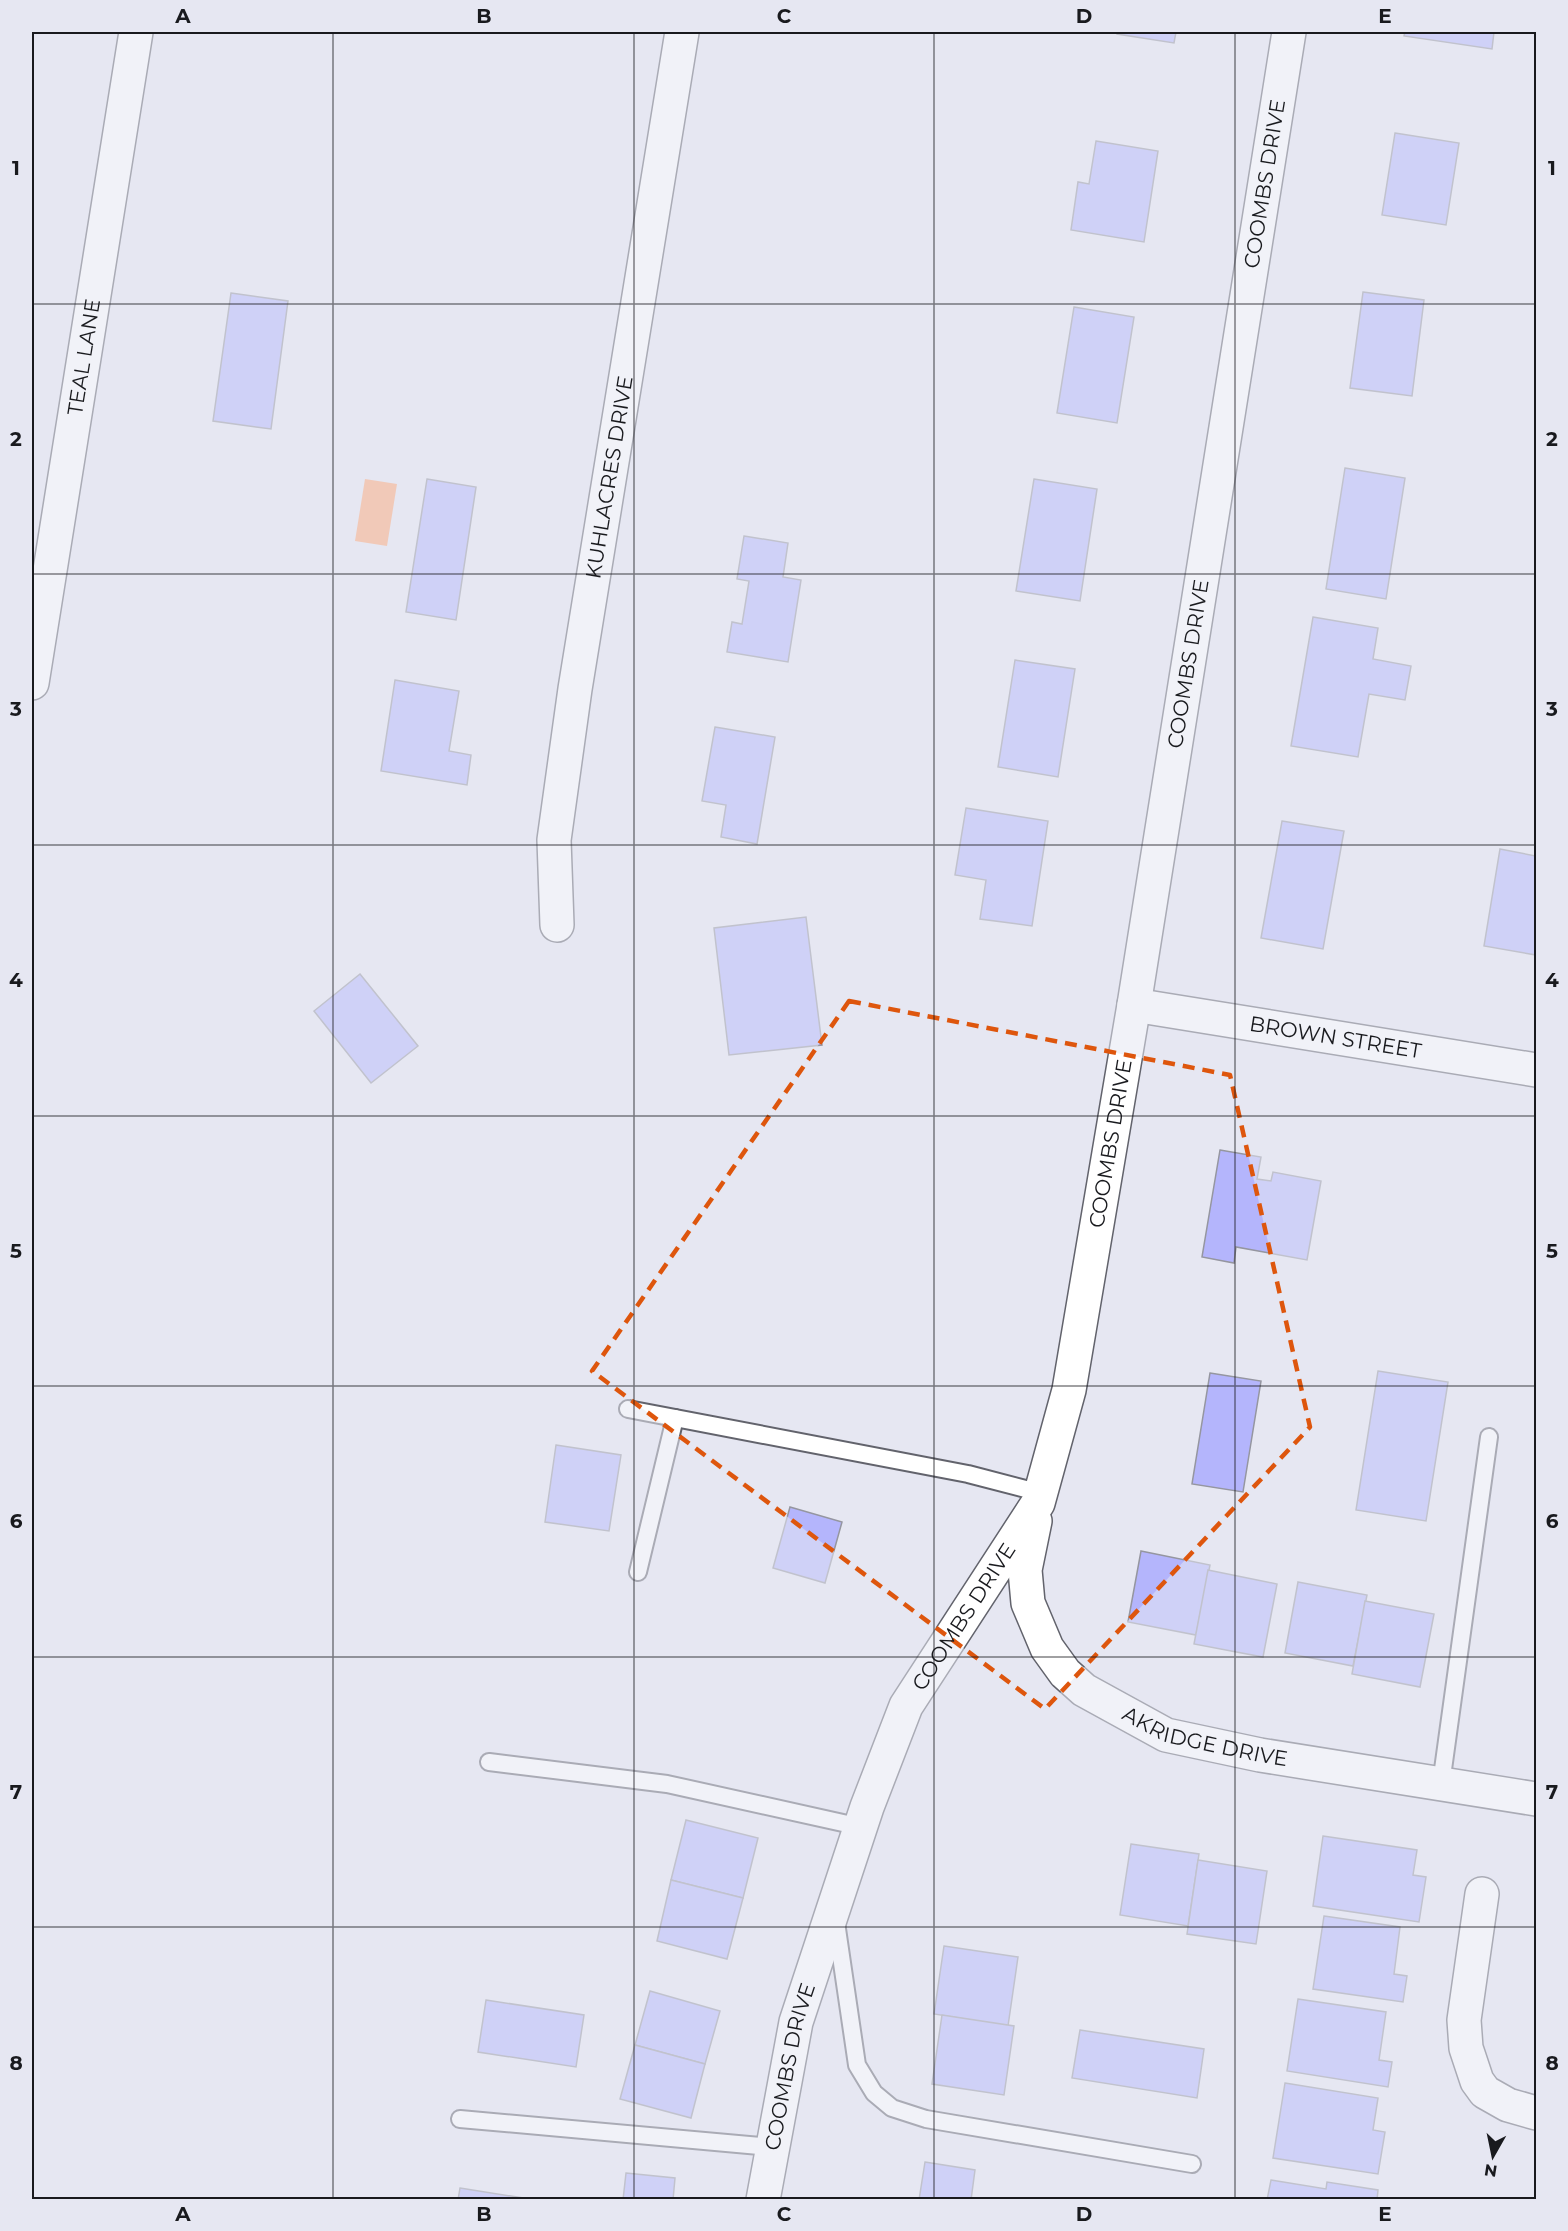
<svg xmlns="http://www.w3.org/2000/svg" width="1568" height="2231" viewBox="0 0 1568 2231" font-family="Montserrat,sans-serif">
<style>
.water{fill:#fea572}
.building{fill:#b4b5fc;stroke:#9596a0;stroke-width:1.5}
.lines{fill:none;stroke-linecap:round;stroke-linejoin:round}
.lane-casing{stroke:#62636c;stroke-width:20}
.street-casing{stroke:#62636c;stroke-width:36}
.lane{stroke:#fff;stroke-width:16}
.street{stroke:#fff;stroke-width:33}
.marked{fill:none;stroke:#de560d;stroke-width:4.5;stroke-dasharray:12 8;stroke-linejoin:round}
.grid{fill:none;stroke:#191a1e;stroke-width:1.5;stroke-opacity:0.55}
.labels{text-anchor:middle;stroke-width:4.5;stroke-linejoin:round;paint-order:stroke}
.street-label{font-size:21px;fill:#191a1e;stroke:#e6e7f2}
.neatline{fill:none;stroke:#191a1e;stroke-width:2}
.grid-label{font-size:20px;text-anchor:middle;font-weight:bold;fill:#191a1e}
</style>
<rect width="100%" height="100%" fill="#e6e7f2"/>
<!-- water -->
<polygon class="water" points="365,479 397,484 387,546 355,541"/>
<!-- building -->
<g class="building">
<polygon points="1117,32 1176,32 1174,43 1117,34"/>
<polygon points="1405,32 1494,32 1492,49 1404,36"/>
<polygon points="1395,133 1459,143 1446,225 1382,215"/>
<polygon points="1096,141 1158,151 1144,242 1071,230 1078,182 1089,184"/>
<polygon points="1363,292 1424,300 1412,396 1350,388"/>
<polygon points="231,293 288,301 271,429 213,421"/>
<polygon points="1074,307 1134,317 1117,423 1057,413"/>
<polygon points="1345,468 1405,478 1386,599 1326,589"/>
<polygon points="427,479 476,487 456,620 406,612"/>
<polygon points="1034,479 1097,489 1080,601 1016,591"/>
<polygon points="744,536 788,543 783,577 801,580 788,662 727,652 732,622 742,624 749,581 737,579"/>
<polygon points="1313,617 1378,628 1373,659 1411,666 1405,700 1369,694 1358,757 1291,746"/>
<polygon points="1015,660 1075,669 1058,777 998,767"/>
<polygon points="395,680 459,691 449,751 471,755 467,785 381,771"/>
<polygon points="715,727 775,737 757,844 721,837 726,805 702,801"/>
<polygon points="966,808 1048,821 1032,926 980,919 986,880 955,875"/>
<polygon points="1282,821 1344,831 1323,949 1261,938"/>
<polygon points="1500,849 1536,856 1536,955 1484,946"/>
<polygon points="806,917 822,1045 729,1055 714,928"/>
<polygon points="360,974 418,1046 371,1083 314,1011"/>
<polygon points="1220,1150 1261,1157 1257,1179 1271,1181 1273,1172 1321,1181 1307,1260 1236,1247 1234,1263 1202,1257"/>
<polygon points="1378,1371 1448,1382 1426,1521 1356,1510"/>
<polygon points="1210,1373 1261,1381 1243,1492 1192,1484"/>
<polygon points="556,1445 621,1455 609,1531 545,1522"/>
<polygon points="790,1507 842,1522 825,1583 773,1568"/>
<polygon points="1141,1551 1210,1565 1196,1635 1128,1622"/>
<polygon points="1208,1570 1277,1584 1263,1657 1194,1644"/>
<polygon points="1298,1582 1367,1595 1353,1666 1285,1653"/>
<polygon points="1365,1601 1434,1614 1420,1687 1352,1674"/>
<polygon points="686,1820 758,1838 743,1898 671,1880"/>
<polygon points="1323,1836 1417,1850 1413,1875 1426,1877 1419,1922 1313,1906"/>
<polygon points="1131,1844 1199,1854 1188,1926 1120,1915"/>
<polygon points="1198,1860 1267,1871 1256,1944 1187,1934"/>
<polygon points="671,1880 743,1898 727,1959 657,1941"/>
<polygon points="1324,1916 1400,1927 1394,1974 1407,1976 1403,2002 1313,1989"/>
<polygon points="944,1946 1018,1957 1008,2026 934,2014"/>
<polygon points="650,1991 720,2011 705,2064 635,2045"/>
<polygon points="1298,1999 1386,2012 1379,2060 1392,2062 1388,2087 1287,2071"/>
<polygon points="486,2000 584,2015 576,2067 478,2052"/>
<polygon points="942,2015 1014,2026 1004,2095 932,2084"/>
<polygon points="1080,2030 1204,2049 1197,2098 1072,2078"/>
<polygon points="635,2045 705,2064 691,2118 620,2099"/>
<polygon points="1285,2083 1378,2098 1373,2130 1385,2132 1378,2174 1273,2158"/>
<polygon points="925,2162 975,2170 971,2200 919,2200"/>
<polygon points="626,2173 675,2178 673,2200 623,2200"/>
<polygon points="1271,2180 1326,2189 1327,2182 1378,2190 1377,2200 1267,2200"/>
<polygon points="460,2188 536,2200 458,2200"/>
</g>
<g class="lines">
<!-- lane casing -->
<g class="lane-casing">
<g id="lane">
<polyline points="628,1409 968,1474 1041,1493"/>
<polyline points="638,1572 675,1418"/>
<polyline points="489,1762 667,1784 861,1827"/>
<polyline points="1441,1784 1489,1437"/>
<polyline points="836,1922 857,2065 874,2093 892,2108 926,2119 1192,2164"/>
<polyline points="460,2119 771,2147"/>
</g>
</g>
<!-- street casing -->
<g class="street-casing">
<g id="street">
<path id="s1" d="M 32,683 L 136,32"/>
<path id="s2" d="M 557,925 L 554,840 L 575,689 L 682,32"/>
<path id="s3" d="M 1134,1005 L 1536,1070"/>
<path id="s4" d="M 1035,1521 L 1025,1570 L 1028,1603 L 1047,1648 L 1065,1673 L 1084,1690 L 1166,1735 L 1260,1755 L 1536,1799"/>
<polyline points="1482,1894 1464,2020 1466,2048 1477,2081 1485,2092 1508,2105 1536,2113"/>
<path id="s5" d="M 763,2200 L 796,2022 L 867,1807 L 906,1706 L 1038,1503 L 1069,1390 L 1134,1005 L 1289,32"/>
</g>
</g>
<!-- lane -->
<use href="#lane" class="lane"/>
<!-- street -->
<use href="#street" class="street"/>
</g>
<!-- marked area -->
<path d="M0 0H1568V2231H0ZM 849,1001 L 1230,1075 L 1310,1427 L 1045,1709 L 592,1371 Z" fill="#e6e7f2" fill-opacity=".55" fill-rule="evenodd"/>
<path class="marked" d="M 849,1001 L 1230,1075 L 1310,1427 L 1045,1709 L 592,1371 Z"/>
<!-- grid -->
<path class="grid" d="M 333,32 L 333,2200M 634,32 L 634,2200M 934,32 L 934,2200M 1235,32 L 1235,2200M 32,304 L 1536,304M 32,574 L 1536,574M 32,845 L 1536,845M 32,1116 L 1536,1116M 32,1386 L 1536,1386M 32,1657 L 1536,1657M 32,1927 L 1536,1927"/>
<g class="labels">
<!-- street labels -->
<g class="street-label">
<text dy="7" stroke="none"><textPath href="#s5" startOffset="2097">COOMBS DRIVE</textPath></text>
<text dy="7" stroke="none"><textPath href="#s1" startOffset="330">TEAL LANE</textPath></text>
<text dy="7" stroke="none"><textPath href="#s2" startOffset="452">KUHLACRES DRIVE</textPath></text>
<text dy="7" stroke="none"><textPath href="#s5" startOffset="1611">COOMBS DRIVE</textPath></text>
<text dy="7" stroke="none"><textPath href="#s3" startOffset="204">BROWN STREET</textPath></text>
<text dy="7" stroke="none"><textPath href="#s5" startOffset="1125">COOMBS DRIVE</textPath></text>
<text dy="7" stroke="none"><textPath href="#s5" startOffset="622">COOMBS DRIVE</textPath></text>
<text dy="7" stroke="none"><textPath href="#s4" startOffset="320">AKRIDGE DRIVE</textPath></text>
<text dy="7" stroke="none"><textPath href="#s5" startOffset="136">COOMBS DRIVE</textPath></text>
</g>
</g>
<!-- border -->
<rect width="1568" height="2231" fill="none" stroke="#e6e7f2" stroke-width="66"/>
<!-- north arrow -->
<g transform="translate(1493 2156) rotate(189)" stroke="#e6e7f2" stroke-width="4.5" paint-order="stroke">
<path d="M0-4.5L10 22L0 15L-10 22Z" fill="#191a1e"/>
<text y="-9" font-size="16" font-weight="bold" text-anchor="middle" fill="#191a1e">N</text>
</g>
<rect x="33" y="33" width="1502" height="2165" class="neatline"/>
<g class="grid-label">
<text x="183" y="23">A</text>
<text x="484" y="23">B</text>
<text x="784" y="23">C</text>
<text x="1084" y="23">D</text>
<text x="1385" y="23">E</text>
<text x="16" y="175">1</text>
<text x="1552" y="175">1</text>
<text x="16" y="446">2</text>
<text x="1552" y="446">2</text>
<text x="16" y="716">3</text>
<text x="1552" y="716">3</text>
<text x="16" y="987">4</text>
<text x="1552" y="987">4</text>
<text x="16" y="1258">5</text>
<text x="1552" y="1258">5</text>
<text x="16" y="1528">6</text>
<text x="1552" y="1528">6</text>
<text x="16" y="1799">7</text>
<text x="1552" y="1799">7</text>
<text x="16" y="2070">8</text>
<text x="1552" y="2070">8</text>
<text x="183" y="2221">A</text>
<text x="484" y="2221">B</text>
<text x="784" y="2221">C</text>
<text x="1084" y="2221">D</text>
<text x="1385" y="2221">E</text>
</g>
</svg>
